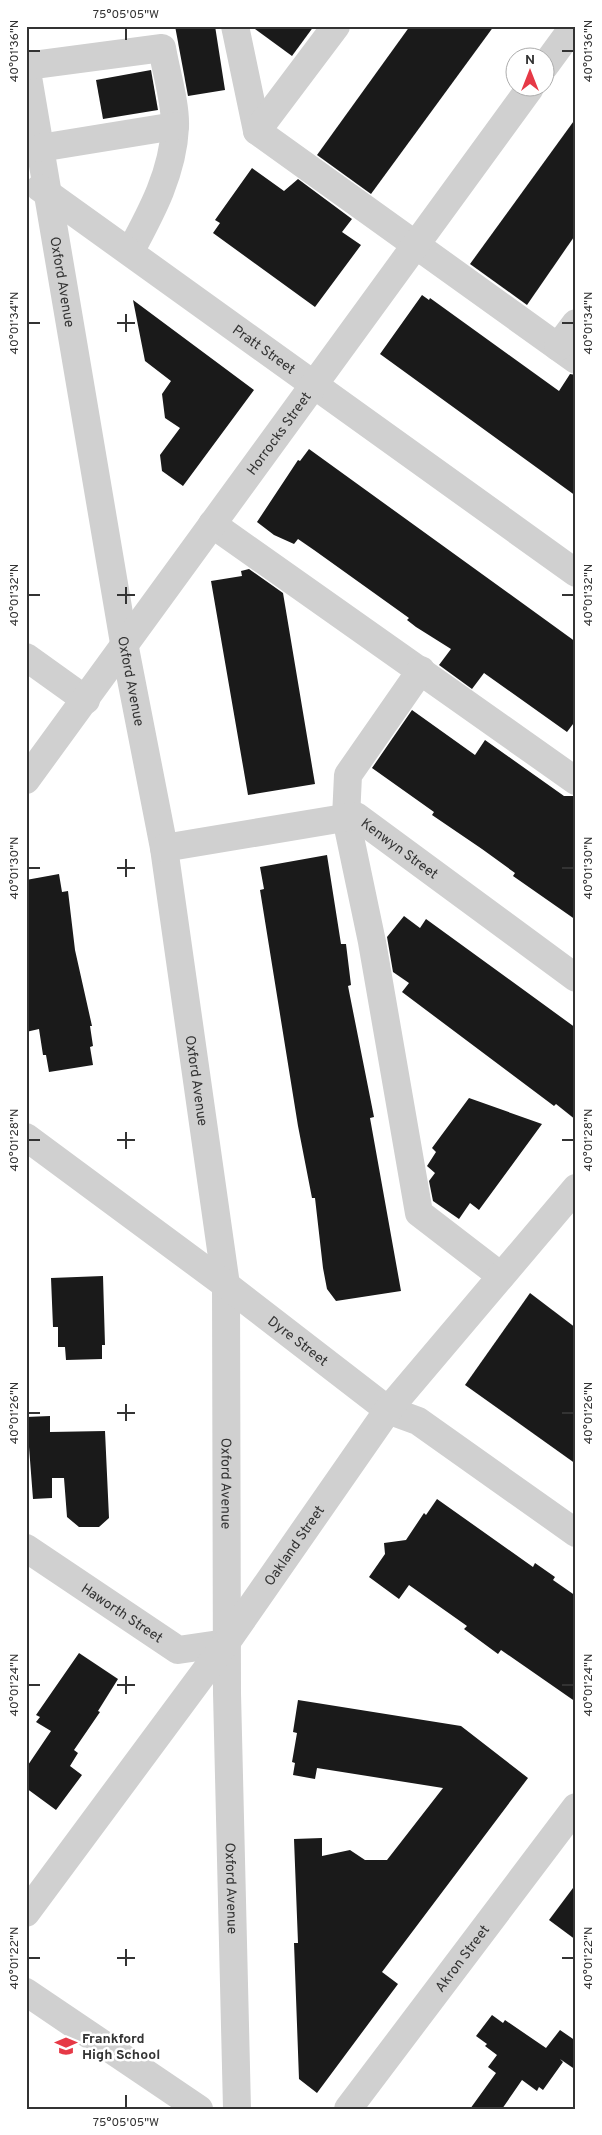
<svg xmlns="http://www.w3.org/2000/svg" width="602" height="2135" viewBox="0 0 602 2135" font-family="Overpass,sans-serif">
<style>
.building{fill:#1a1a1a}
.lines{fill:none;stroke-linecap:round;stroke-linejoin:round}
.minor{stroke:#d0d0d0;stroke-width:28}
.ticks{fill:none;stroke:#333;stroke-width:2}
.labels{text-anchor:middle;stroke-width:5;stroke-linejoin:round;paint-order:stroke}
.street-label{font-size:14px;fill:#333;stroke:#fff}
.poi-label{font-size:14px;font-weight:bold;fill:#333;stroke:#fff;text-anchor:start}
.neatline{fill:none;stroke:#333;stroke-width:2}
.ticks-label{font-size:12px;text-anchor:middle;fill:#333}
</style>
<rect width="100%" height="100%" fill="#fff"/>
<!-- building -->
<g class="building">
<polygon points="175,26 215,26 225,90 188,96"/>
<polygon points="251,26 314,26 292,56"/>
<polygon points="410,26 494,26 371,194 317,155"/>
<polygon points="151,70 158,110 103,119 96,80"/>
<polygon points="576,118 576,234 527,305 470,264"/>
<polygon points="252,168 284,191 298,179 352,219 342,232 361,245 315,307 213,233 220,223 215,220"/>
<polygon points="422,295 429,300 430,298 559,391 570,374 576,375 576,496 380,354"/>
<polygon points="133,300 254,390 183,486 162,471 160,455 180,428 165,418 162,394 171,381 145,361"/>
<polygon points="309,449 576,642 576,720 567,732 484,673 472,689 439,665 451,649 416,627 407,620 409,618 314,550 298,539 294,544 274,535 257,522 298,460 300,461"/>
<polygon points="249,569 283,593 315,784 248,795 211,581 242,576 241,571"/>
<polygon points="412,710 475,755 485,740 564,796 576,796 576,920 513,876 515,873 482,849 432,815 434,812 372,768"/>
<polygon points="327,855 341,944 346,944 351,985 348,986 374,1117 370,1118 401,1291 336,1301 327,1289 323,1268 315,1198 312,1198 298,1126 260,890 264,889 260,867"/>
<polygon points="59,874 62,892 68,891 75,950 92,1026 90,1026 93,1046 90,1047 93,1065 49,1072 46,1055 43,1055 39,1029 26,1032 26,880"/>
<polygon points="404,916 420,928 426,919 576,1028 576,1120 556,1104 554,1106 402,992 409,983 393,972 387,937"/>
<polygon points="469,1098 542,1124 479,1210 470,1203 459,1219 433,1201 429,1181 435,1173 427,1166 436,1152 432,1148"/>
<polygon points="103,1276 105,1345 102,1345 102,1359 66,1360 65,1347 58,1347 58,1327 53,1327 51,1278"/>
<polygon points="530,1293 576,1328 576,1464 465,1385"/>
<polygon points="50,1416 50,1432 105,1431 109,1518 99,1527 79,1527 67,1517 64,1478 52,1478 52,1498 33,1499 29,1447 26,1447 26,1417"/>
<polygon points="437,1499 533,1567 535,1563 555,1577 553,1580 576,1596 576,1702 501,1650 498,1654 464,1629 467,1626 409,1585 399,1599 369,1577 385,1554 384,1543 406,1540 424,1513 426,1515"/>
<polygon points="79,1653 118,1679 98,1711 100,1712 74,1750 78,1753 70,1766 82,1775 56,1810 26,1788 26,1768 51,1731 36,1722 40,1717 36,1715"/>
<polygon points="298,1700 461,1726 528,1778 382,1972 398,1984 317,2093 299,2079 294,1943 298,1943 294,1839 322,1838 322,1856 350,1850 365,1860 387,1860 443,1788 317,1768 315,1779 293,1775 295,1763 292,1762 297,1733 293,1732"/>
<polygon points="576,1884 576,1940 549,1920"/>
<polygon points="492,2015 503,2023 505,2020 546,2048 560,2030 576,2041 576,2070 560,2059 563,2062 543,2090 539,2087 537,2091 522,2080 502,2109 470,2109 496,2073 488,2067 497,2055 485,2046 487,2044 476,2036"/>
</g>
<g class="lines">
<!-- minor -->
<g class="minor">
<polyline points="235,26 257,131"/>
<polyline points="336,26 257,131 576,360"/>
<path id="s1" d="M 26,65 L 124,643 L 164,848 L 226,1285 L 227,1693 L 237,2109"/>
<path d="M 26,66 L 162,48 C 166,72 176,104 175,127 C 173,173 151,213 130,252"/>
<polyline points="544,67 574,26"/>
<polyline points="40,148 175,126"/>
<path id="s2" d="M 40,188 L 576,573"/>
<polyline points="558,347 576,323"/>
<polyline points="212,524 576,781"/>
<polyline points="26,657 86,700"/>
<polyline points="421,670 348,775 346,818 372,942 419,1213 501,1276"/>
<path id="s3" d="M 26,780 L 530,88"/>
<path id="s4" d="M 164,848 L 356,816 L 576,978"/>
<path id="s5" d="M 26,1137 L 226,1285 L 388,1410 L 418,1421 L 576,1533"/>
<path id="s6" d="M 26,1548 L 178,1650 L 226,1643"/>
<path id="s7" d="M 26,1913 L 226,1643 L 388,1410 L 576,1188"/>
<polyline points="26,1992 199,2109"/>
<path id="s8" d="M 348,2109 L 576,1807"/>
</g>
</g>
<!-- ticks -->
<path class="ticks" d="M 126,28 L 126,40M 28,51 L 40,51M 562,51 L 574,51M 126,314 L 126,332M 28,323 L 40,323M 117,323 L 135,323M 562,323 L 574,323M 126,587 L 126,604M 28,595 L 40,595M 117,595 L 135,595M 562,595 L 574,595M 126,859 L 126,877M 28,868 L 40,868M 117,868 L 135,868M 562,868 L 574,868M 126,1132 L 126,1149M 28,1140 L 40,1140M 117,1140 L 135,1140M 562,1140 L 574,1140M 126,1404 L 126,1421M 28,1413 L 40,1413M 117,1413 L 135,1413M 562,1413 L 574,1413M 126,1676 L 126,1694M 28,1685 L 40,1685M 117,1685 L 135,1685M 562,1685 L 574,1685M 126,1949 L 126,1966M 28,1958 L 40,1958M 117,1958 L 135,1958M 562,1958 L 574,1958M 126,2095 L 126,2108"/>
<!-- icons -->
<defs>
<g id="school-bare" transform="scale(1.725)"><path d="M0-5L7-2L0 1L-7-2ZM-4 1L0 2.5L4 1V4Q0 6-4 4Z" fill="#e63946" stroke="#fff" stroke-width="2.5" paint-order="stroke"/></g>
</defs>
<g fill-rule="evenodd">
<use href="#school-bare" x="66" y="2046"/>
</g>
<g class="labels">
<!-- street labels -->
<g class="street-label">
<text dy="5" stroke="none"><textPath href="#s1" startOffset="220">Oxford Avenue</textPath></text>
<text dy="5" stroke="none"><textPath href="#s2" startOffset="276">Pratt Street</textPath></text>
<text dy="5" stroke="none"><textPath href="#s3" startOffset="429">Horrocks Street</textPath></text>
<text dy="5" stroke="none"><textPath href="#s1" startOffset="625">Oxford Avenue</textPath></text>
<text dy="5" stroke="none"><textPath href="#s4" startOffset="249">Kenwyn Street</textPath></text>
<text dy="5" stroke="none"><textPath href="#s1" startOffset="1030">Oxford Avenue</textPath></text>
<text dy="5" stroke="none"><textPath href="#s5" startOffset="340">Dyre Street</textPath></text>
<text dy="5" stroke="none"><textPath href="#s1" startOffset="1435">Oxford Avenue</textPath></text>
<text dy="5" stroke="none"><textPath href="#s7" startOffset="455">Oakland Street</textPath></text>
<text dy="5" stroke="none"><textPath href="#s6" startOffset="116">Haworth Street</textPath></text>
<text dy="5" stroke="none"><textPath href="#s1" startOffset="1840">Oxford Avenue</textPath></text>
<text dy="5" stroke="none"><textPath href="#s8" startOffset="189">Akron Street</textPath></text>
</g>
<!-- poi labels -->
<g class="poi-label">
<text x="82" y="2043">Frankford<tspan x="82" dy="16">High School</tspan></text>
</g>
</g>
<!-- border -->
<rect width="602" height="2135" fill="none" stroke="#ffffff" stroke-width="55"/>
<!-- north arrow -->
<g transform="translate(530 72)"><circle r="24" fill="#ffffff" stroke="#adadad"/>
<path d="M0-4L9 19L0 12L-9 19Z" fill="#e63946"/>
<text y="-8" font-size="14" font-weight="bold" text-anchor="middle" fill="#333333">N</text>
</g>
<rect x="28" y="28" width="546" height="2080" class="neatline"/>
<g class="ticks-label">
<text x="126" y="18">75°05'05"W</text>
<text transform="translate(14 51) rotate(-90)" y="4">40°01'36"N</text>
<text transform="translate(588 51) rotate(-90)" y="4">40°01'36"N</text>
<text transform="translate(14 323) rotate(-90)" y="4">40°01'34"N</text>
<text transform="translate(588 323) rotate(-90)" y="4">40°01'34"N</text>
<text transform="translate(14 595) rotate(-90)" y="4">40°01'32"N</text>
<text transform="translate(588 595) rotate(-90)" y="4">40°01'32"N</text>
<text transform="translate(14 868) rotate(-90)" y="4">40°01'30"N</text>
<text transform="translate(588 868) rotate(-90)" y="4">40°01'30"N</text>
<text transform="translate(14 1140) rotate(-90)" y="4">40°01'28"N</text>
<text transform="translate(588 1140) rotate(-90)" y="4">40°01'28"N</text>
<text transform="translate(14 1413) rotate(-90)" y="4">40°01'26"N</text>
<text transform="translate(588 1413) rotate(-90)" y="4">40°01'26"N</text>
<text transform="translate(14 1685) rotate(-90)" y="4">40°01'24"N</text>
<text transform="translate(588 1685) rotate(-90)" y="4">40°01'24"N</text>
<text transform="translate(14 1958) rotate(-90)" y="4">40°01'22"N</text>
<text transform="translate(588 1958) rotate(-90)" y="4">40°01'22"N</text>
<text x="126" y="2126">75°05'05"W</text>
</g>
</svg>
